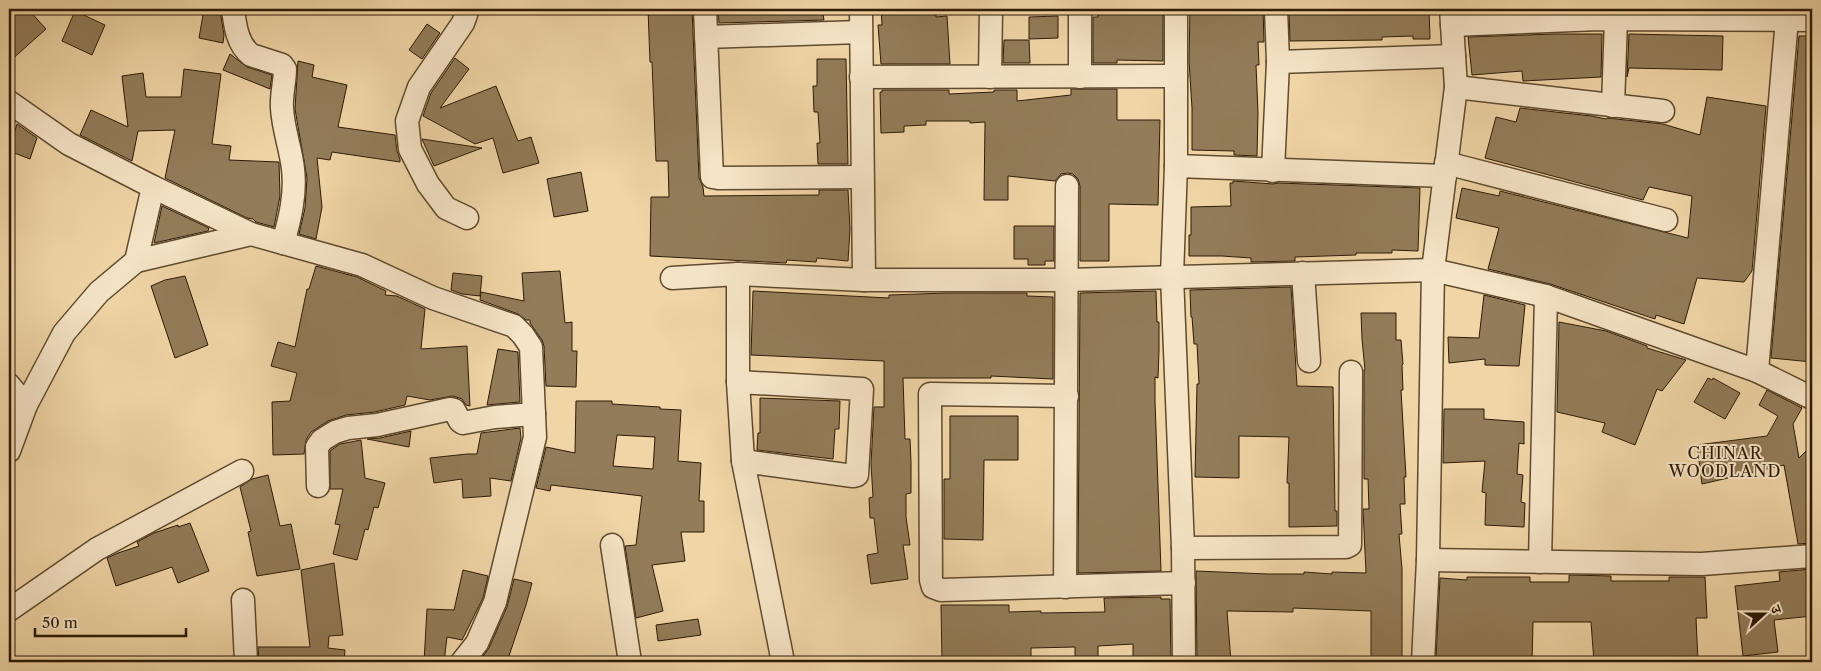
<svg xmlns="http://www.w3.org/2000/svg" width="1821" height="671" viewBox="0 0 1821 671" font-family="'Libre Caslon Text','Noto Serif Devanagari',serif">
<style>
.building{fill:#927c59;stroke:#2d1b05;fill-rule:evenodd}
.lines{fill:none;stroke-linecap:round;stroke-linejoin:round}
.minor-casing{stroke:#5e4a2e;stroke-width:25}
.minor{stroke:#f5e4c6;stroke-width:22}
.labels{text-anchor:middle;stroke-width:4;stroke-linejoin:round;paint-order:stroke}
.neighbourhood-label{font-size:16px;letter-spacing:1px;fill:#2d1b05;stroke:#f5e4c6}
</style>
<rect width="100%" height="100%" fill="#f0d5a7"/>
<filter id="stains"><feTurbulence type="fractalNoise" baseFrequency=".004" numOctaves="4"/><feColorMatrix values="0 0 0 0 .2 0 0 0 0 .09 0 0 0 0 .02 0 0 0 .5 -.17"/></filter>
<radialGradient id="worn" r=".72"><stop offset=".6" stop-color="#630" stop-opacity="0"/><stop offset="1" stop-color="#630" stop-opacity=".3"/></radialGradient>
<!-- building -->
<g class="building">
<polygon points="9,9 28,9 46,29 9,62"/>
<polygon points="204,9 220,10 224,35 223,43 199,38"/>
<polygon points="648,9 692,9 699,178 703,187 704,196 819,195 819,190 848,190 850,229 848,261 817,258 816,262 787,260 786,263 650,256 651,197 669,197 668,161 656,161 652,62 650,62"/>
<polygon points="718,9 822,9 824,20 719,23"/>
<polygon points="881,9 936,9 936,17 947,16 950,64 881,64 878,25 882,25"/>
<polygon points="1097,9 1159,9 1159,13 1163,13 1163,61 1117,60 1117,63 1093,63 1093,17 1098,17"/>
<polygon points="1190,9 1263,9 1264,42 1258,42 1259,65 1256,65 1258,112 1257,156 1234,155 1234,151 1192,150 1192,108 1189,61"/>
<polygon points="1329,9 1407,9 1407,11 1429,10 1430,39 1413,39 1413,36 1382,37 1382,40 1290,41 1289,12 1329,10"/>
<polygon points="75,11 105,25 92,55 62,41"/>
<polygon points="1058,16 1058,38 1029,39 1029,17"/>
<polygon points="427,24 440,33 422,59 409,50"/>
<polygon points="1554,34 1602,34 1601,77 1523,81 1522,71 1472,75 1468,37"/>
<polygon points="1629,34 1723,36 1722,70 1629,68 1627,77"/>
<polygon points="1799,36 1812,36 1812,362 1771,358"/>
<polygon points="1004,40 1029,40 1030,63 1003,63"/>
<polygon points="230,54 247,67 272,75 270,89 223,70"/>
<polygon points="455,58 469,69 440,108 496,86 518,141 531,137 539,163 503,173 493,138 475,144 423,116 431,93"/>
<polygon points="817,59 846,59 848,164 818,164 817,143 820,143 818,112 814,112 813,86 817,86"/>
<polygon points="298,61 314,65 312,77 347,85 338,127 395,135 397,151 400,159 400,162 332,152 330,160 317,158 322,207 316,239 299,234 305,208 307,178 295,109"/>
<polygon points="184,69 221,74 212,144 231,146 229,160 279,162 280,196 274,227 256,222 253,219 247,218 165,178 175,130 138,131 132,161 80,135 91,110 128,127 122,76 143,73 146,97 181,97"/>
<polygon points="1071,89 1117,89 1117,120 1160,120 1158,205 1109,204 1109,261 1080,261 1080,186 1078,179 1073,174 1068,173 1061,174 1055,181 1008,176 1008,200 984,200 985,122 970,123 970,121 926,121 926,125 904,126 904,132 881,133 880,92 882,92 882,90 949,90 949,94 994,92 994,90 1017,90 1017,101 1071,95"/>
<polygon points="1707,97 1766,106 1752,271 1744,282 1697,278 1684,324 1656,315 1655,319 1550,284 1488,269 1499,228 1456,218 1462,188 1499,196 1500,191 1688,238 1692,196 1649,187 1643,200 1485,158 1496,117 1516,122 1520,108 1591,116 1606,119 1607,118 1663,124 1700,135"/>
<polygon points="17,124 37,138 30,159 9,151"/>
<polygon points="422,139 482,148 434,166"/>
<polygon points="581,172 588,211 554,217 547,179"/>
<polygon points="1233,181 1273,184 1278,183 1420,188 1418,251 1392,250 1392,253 1356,253 1356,255 1295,257 1295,261 1251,262 1251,258 1222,256 1189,256 1189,235 1191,235 1191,207 1231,206 1230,183 1233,183"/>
<polygon points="162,206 209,228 208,231 154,243"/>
<polygon points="1014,226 1054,226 1054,261 1045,261 1045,265 1028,265 1028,259 1014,259"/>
<polygon points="316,266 357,277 386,291 385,295 397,296 425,309 421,349 467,346 470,406 466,405 462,399 453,396 430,400 407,396 405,405 375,412 346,415 328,421 311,432 306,440 304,454 273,455 272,402 290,401 297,373 271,366 278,342 295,347 307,289 309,289"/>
<polygon points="560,271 565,323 572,322 572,351 577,351 576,387 546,386 544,346 542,340 530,323 530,320 526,320 518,314 480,300 481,292 524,301 522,273"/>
<polygon points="453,273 482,276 480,296 462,294 451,290"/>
<polygon points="185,276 208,345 175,358 151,286 165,280"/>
<polygon points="1291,287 1297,386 1333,387 1335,511 1337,511 1337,526 1289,527 1289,483 1287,483 1289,437 1239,436 1239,478 1195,477 1197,384 1199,384 1197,344 1194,344 1192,317 1191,317 1190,290"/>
<polygon points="753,291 889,298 889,295 948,293 1027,293 1027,296 1053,297 1053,379 991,376 991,378 903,378 905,439 910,439 911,462 911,493 906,494 906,517 910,545 903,545 908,579 871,584 867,555 878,553 874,518 870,518 869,498 873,497 871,464 874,407 884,407 884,361 751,355"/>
<polygon points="1156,291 1157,322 1159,322 1159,350 1158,378 1155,377 1155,401 1161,571 1078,573 1080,293"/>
<polygon points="1484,295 1525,305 1519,366 1485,365 1485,359 1449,363 1448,337 1479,338"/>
<polygon points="1361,313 1396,313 1396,340 1401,340 1403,364 1402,365 1403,390 1401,390 1406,477 1404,477 1405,504 1400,504 1402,534 1399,534 1402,569 1402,662 1371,662 1371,611 1293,608 1293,612 1227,611 1231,662 1197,662 1196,571 1268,574 1304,574 1304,572 1332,574 1332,572 1366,573 1363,509 1369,509 1368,479 1364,479 1364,370 1365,370 1362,339"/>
<polygon points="1559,322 1606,331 1647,346 1647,348 1686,360 1662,391 1657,389 1635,445 1602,432 1605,423 1557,412"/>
<polygon points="498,349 518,352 520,402 487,405"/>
<polygon points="1708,378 1712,380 1713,378 1740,393 1725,419 1694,402"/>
<polygon points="1767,390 1802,408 1793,424 1799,458 1812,445 1812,543 1798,544 1784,465 1702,484 1697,445 1767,436 1778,416 1759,405"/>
<polygon points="760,398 840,401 839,429 835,429 833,459 757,450 758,433 760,433"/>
<path d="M 576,401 L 612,401 L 612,404 L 660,407 L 660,409 L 681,410 L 678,461 L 701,463 L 699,501 L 704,501 L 704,532 L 681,532 L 685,561 L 652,565 L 663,611 L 636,618 L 625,546 L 636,545 L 642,496 L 551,485 L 550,491 L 536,488 L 546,447 L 575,453 ZM 617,435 L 655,437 L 653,469 L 613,466 Z"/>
<polygon points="1444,409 1484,409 1484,419 1524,422 1524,444 1519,443 1517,474 1523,475 1521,502 1525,503 1524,527 1485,525 1486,493 1482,492 1485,461 1443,463"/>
<polygon points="950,416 1018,416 1018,460 984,460 983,540 944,539 944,479 950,479"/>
<polygon points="520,428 521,438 511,481 490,478 491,496 463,498 462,479 434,483 430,458 467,454 477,454 481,433"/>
<polygon points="411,431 409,447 367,439 380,438"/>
<polygon points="361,440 365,478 385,483 378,508 374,507 368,530 365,529 357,560 333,554 340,525 335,524 343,489 330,489 330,451 340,444"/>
<polygon points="268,475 280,526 291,524 300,569 257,576 248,532 251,531 240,487 252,479"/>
<polygon points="190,523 209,571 178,583 172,567 116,586 107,558 118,553 139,546 137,542 154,533 178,525 178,527"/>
<polygon points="334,563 343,635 329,636 328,648 345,650 344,662 259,662 258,647 310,647 301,570"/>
<polygon points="1812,569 1812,616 1774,620 1778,652 1743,656 1735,586 1780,581 1779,572"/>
<polygon points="463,570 488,576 483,598 462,640 447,637 444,662 424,662 427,609 454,610"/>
<polygon points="1569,575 1611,576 1611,581 1669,581 1669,577 1705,577 1707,618 1696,618 1698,662 1594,662 1591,622 1533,622 1532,662 1469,662 1470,659 1436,657 1440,578 1467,580 1467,577 1530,577 1530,582 1569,582"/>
<polygon points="514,579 532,583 526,605 507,662 479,662 489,648 507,607"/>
<polygon points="1161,597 1161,599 1170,599 1171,662 1133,662 1133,644 1098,646 1098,662 1075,662 1075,647 1031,648 1031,662 942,662 941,605 1009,605 1009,612 1041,611 1041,613 1105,612 1104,598"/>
<polygon points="698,619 701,635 658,641 656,625"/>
</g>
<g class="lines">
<!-- minor casing -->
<g class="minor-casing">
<g id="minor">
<path d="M 233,9 C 235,25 237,44 251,55 L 282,65 L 285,69 C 285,82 281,95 282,108 C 283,129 291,149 293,169 C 296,194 290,219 283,243"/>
<polyline points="705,9 712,177 718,178 862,177"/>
<polyline points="861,9 864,280"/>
<polyline points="1176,9 1176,166 1172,276 1183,548 1184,662"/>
<polyline points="1452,25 1599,19 1812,20"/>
<polyline points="706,37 860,32"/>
<polyline points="1278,62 1454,56"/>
<polyline points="861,77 1176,76"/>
<polyline points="990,77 991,9"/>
<polyline points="1080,77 1080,9"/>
<polyline points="1456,87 1663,111"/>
<polyline points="9,102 69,144 153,187 251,234 362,265 433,298 514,326 523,335 531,347 535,437 495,602 477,643 462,662"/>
<polyline points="1613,106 1616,19"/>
<polyline points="1446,163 1666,220"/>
<polyline points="1176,166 1445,176"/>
<polyline points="1273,171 1278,62 1276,9"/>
<polyline points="467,218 446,208 428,184 410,149 407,121 419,87 463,23 468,9"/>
<polyline points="136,261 251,234"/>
<polyline points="1303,273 1309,361"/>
<polyline points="738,274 738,382 743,461 783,662"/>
<polyline points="672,278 738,274 864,280 1067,280 1433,270 1546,296 1757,371 1812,398"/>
<polyline points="1757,371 1787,19"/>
<polyline points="738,382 862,389 857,475 853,476 743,461"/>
<polyline points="9,385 26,405"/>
<polyline points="1067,396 930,394 931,580 933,587 941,590 1184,583"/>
<polyline points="9,451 26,405 64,333 99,292 136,261 153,187"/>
<polyline points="318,486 317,447 322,440 335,432 348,428 377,425 450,409 454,410 460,421 463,423 495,417 534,414"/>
<polyline points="612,545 630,662"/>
<polyline points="1183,548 1346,547 1350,545 1351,372"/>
<polyline points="1428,560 1702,564 1812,556"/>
<polyline points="1540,562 1546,296"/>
<polyline points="1065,587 1067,186"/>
<polyline points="243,600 246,662"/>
<polyline points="9,610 97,549 242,471"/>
<polyline points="1423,662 1428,560 1433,270 1456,87 1451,9"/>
</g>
</g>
<!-- minor -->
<use href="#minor" class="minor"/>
</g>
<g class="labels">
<!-- neighbourhood labels -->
<g class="neighbourhood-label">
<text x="1725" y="459">CHINAR<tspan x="1725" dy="18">WOODLAND</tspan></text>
</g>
</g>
<!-- margin -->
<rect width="1821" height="671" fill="none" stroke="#f0d5a7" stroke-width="30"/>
<rect x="10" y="10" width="1801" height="651" fill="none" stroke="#2d1b05" stroke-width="2.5"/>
<rect x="15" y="15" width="1791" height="641" fill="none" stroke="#2d1b05"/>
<!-- north arrow -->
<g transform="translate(1764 614) rotate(69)" stroke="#f5e4c6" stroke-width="4" paint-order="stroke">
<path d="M0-4L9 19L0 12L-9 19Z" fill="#2d1b05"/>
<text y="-8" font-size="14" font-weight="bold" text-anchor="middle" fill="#2d1b05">उ</text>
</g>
<!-- scale -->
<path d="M35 628v8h151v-8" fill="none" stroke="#2d1b05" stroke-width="2.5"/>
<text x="42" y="628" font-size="15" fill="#2d1b05" stroke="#f5e4c6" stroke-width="4" paint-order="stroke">50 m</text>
<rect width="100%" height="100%" filter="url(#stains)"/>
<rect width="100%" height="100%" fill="url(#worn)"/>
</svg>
